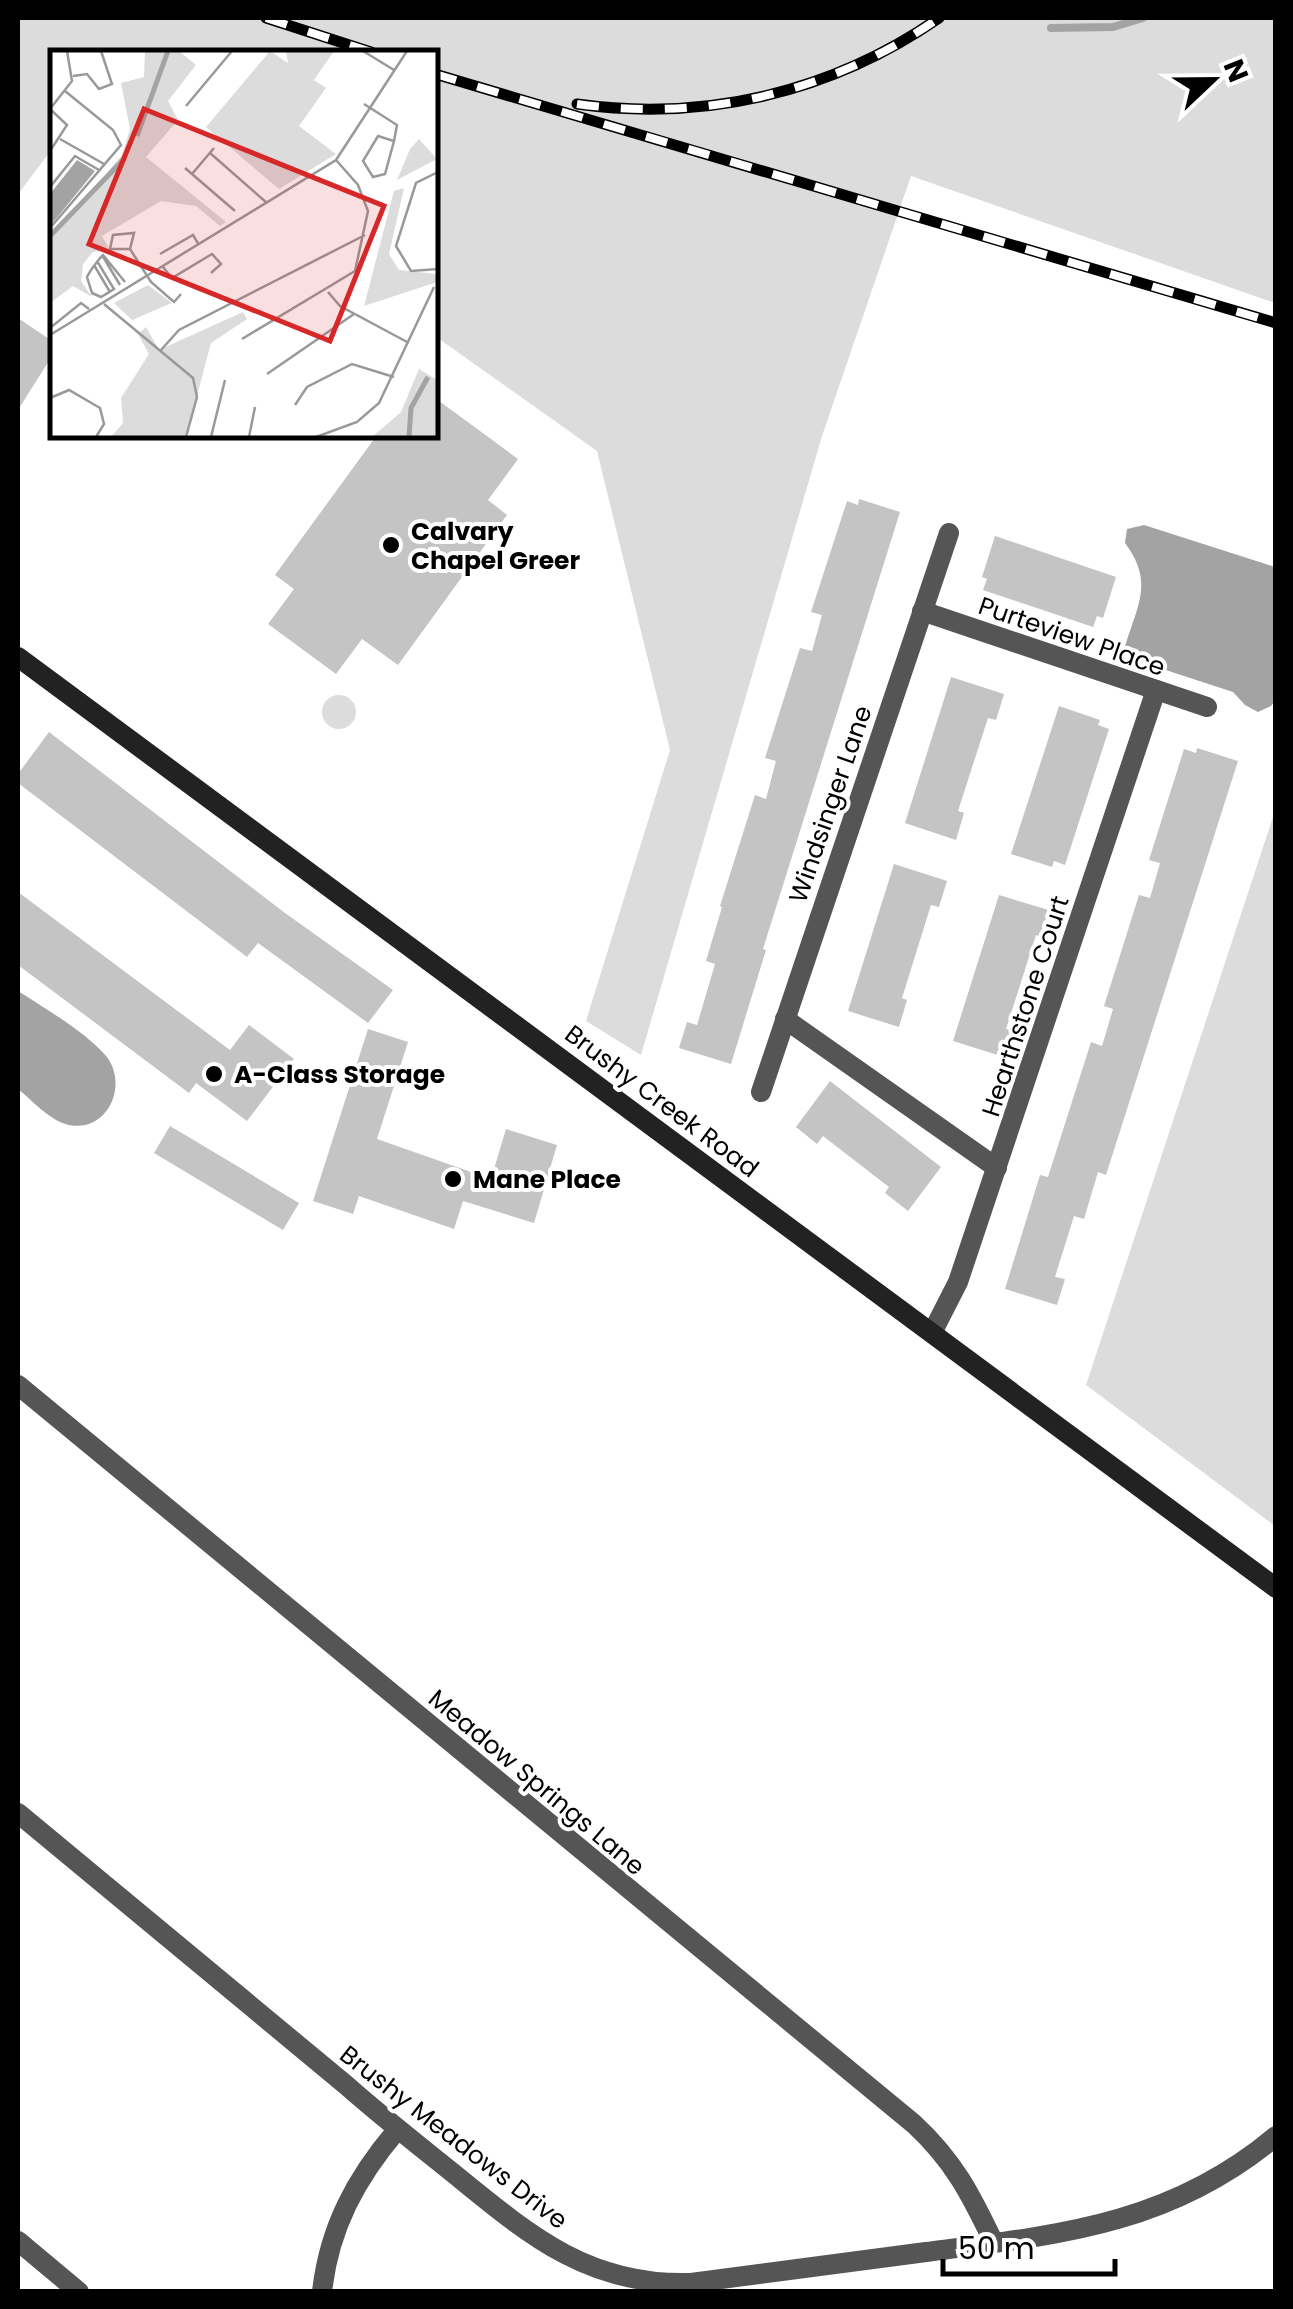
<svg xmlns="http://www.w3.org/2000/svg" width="1293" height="2309" viewBox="0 0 1293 2309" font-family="Poppins,sans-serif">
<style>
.green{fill:#dcdcdc}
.water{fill:#a3a3a3}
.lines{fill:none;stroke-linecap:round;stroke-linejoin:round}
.stream{stroke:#a3a3a3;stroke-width:8}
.building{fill:#c4c4c4}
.minor{stroke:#555;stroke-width:20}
.secondary{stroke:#222;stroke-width:20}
.rail-casing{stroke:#000;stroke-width:11}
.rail{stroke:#fff;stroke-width:8;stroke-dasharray:22;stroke-linecap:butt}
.poi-dot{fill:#000;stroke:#fff;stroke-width:4}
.labels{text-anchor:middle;stroke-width:8;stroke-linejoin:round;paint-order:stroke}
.poi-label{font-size:25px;font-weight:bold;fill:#000;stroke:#fff;text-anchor:start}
.street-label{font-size:25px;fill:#000;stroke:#fff}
.inset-river{fill:none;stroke:#a3a3a3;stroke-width:5}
.inset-road{fill:none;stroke:#999;stroke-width:2.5}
.view{fill:#d62828;fill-opacity:0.15;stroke:#d62828;stroke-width:5}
.inset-edge{fill:none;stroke:#000;stroke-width:5}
</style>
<rect width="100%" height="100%" fill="#fff"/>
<!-- green -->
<g class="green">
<polygon points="18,18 1275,18 1275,303 911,176 822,436 641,1055 586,1021 670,750 597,451 435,336 435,52 52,52 52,149 19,193"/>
<circle cx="339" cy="712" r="17"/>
<polygon points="1275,811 1276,1525 1275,1526 1086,1385"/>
</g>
<!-- water -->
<g class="water">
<path d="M 1144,525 L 1275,567 L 1276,699 L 1271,706 L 1258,712 L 1245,705 L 1233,692 L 1132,659 L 1125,646 C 1138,604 1154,582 1125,543 L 1127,529 Z"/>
<path d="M 18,991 C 43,1007 87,1033 106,1056 C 129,1084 108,1133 69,1125 C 50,1121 32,1100 18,1089 Z"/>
</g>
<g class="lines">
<!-- stream -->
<polyline class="stream" points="1051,28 1113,27 1143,18"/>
</g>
<!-- building -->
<g class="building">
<polygon points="18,318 52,341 52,356 18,410"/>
<polygon points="435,398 518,459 488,500 507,515 398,665 362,639 336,674 268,624 294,589 275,575 377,435 435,435"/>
<polygon points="859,499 900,512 763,949 766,950 731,1064 679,1048 687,1022 697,1025 715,964 706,961 722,907 720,906 755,795 766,799 776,761 765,758 800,648 812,651 822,615 811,612 847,501 858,505"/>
<polygon points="995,536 1116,577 1103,618 1097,616 1093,627 983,590 987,579 982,577"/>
<polygon points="951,677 1004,694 996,720 988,718 958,811 964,813 956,840 905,823"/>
<polygon points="1059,706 1100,720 1098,725 1109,729 1065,865 1054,861 1052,867 1011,854"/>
<polygon points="49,732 285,913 393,990 368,1023 258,943 247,957 18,783 18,774"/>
<polygon points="1197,748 1238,761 1106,1175 1098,1172 1084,1219 1074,1216 1055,1277 1065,1279 1057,1305 1005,1289 1040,1175 1048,1177 1091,1042 1102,1046 1113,1009 1104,1006 1139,895 1150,898 1160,863 1149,860 1184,749 1196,753"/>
<polygon points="894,864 947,881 939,907 931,905 902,998 907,1000 899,1027 848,1011"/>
<polygon points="18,892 230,1050 249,1025 294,1059 247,1121 196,1083 189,1093 18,965"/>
<polygon points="999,895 1052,911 1044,938 1036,935 1006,1029 1012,1030 1004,1057 953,1041"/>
<polygon points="368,1029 408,1042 377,1139 491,1179 506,1129 557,1145 534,1223 463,1201 454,1229 359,1196 353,1214 313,1201"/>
<polygon points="830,1081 941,1167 908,1211 885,1193 889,1187 823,1136 817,1144 796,1127"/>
<polygon points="170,1126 299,1203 283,1230 154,1153"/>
</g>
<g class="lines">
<!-- minor -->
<g class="minor">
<polyline points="922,611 1207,707"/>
<polyline points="785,1019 997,1168"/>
<polyline points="761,1092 949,533"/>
<polyline points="932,1333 958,1282 1156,690"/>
<path d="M 18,1385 L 914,2124 C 954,2161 971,2195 994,2243"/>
<path d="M 18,1813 L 346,2085 C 381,2116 417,2144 453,2173 C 529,2235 588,2286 691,2283 C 770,2272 848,2262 926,2252 C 1058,2235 1170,2225 1276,2136"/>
<polyline points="18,2241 79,2292"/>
<path d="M 322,2292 C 329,2228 356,2178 397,2130"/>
</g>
<!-- secondary -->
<polyline class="secondary" points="18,657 1276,1588"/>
<!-- rail casing -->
<g class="rail-casing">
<g id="rail">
<polyline points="266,18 371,52"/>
<polyline points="435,74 1276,323"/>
<path d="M 577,104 C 706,122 832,92 939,18"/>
</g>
</g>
<!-- rail -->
<use href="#rail" class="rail"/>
</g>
<!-- markers -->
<g class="poi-dot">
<circle cx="391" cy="545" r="10"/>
<circle cx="214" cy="1074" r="10"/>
<circle cx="453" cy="1179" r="10"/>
</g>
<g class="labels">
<!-- poi labels -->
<g class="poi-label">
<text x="411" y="540">Calvary<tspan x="411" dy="29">Chapel Greer</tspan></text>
<text x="234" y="1083">A-Class Storage</text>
<text x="473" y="1188">Mane Place</text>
</g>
<!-- street labels -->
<g class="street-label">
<text transform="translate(1072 636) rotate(19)" y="9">Purteview Place</text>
<text transform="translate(830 804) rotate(-71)" y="9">Windsinger Lane</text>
<text transform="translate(1025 1006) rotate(-72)" y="9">Hearthstone Court</text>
<text transform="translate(662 1101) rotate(37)" y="9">Brushy Creek Road</text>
<text transform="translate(537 1782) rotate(40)" y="9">Meadow Springs Lane</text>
<text transform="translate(454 2137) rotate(38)" y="9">Brushy Meadows Drive</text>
</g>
</g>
<!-- overview -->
<g transform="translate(50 50)">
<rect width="388" height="388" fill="#fff"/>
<path d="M 95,1 L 129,1 L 146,15 L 118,51 L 128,70 L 96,107 L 176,172 L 170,176 L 146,156 L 111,151 L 52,186 L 60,200 L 43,202 L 33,214 L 31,231 L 42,247 L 23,236 L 0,253 L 0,190 L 72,105 L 80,79 L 71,33 L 94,27 ZM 220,1 L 238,13 L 236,1 L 284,1 L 264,30 L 276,38 L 249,76 L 286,104 L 229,139 L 156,77 ZM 369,89 L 387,109 L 347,130 L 360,99 ZM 354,138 L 339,204 L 349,220 L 387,224 L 387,232 L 314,256 L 344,141 ZM 98,235 L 122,253 L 82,270 L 64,253 ZM 193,262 L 197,269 L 161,293 L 136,387 L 61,387 L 73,373 L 71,348 L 99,304 L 88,284 L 96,277 L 109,300 ZM 369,319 L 387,330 L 387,387 L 322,387 L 351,362 Z" fill="#dcdcdc"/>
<path d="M 27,110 L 45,121 L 0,176 L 0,144 Z" fill="#a3a3a3"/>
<path class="inset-river" d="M 87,86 L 118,1M 0,186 L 74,109M 359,387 L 361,358 L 378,327"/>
<path class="inset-road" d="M 313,1 L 344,20M 23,26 L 37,24 L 49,39 L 62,34 L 51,1M 314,54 L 347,75 L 344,91M 136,56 L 182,1M 0,59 L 22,31 L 17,1M 0,59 L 17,75 L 0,101M 328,86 L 344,91 L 335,124 L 323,127 L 313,111 ZM 10,89 L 54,114M 160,103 L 217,153M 135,118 L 185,161M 388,122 L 366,133 L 346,196 L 361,221 L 388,219M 142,124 L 164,98M 0,137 L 25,106 L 49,120M 0,178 L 71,95 L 63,80 L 15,41M 80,199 L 60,199 L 63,185 L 84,183 L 80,199 L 101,232 L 124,252 L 131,244M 110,204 L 143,185 L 149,195M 52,205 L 70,235M 47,211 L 64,239 L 51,247 L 42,243 L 37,227 L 41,220 L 50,208 L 53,205 L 75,232M 44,215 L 60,242M 113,217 L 122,228 L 162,204 L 171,214 L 161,223M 278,242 L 290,256 L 359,293M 54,254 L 143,328 L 147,347 L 136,387M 0,278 L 31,253 L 39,259M 0,285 L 286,110 L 357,1M 192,289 L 305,221 L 318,161 L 308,135 L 286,110M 111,300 L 129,280 L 315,185M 217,324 L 304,264M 0,348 L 19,340 L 50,358 L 54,374 L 46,387M 245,355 L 257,337 L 302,314 L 344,327M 161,387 L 175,330M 199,387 L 205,357M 266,387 L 307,372 L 329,353 L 384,237"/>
<path class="view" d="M 94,59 L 334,156 L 280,291 L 39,194 Z"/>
<rect width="388" height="388" class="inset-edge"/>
</g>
<!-- border -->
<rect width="1293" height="2309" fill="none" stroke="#000000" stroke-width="40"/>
<!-- north arrow -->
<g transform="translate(1213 80) rotate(68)" stroke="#ffffff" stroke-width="8" paint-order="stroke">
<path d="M0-8L18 38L0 25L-18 38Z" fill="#000000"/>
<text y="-15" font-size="28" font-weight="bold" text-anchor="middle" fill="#000000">N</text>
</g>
<!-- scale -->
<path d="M943 2259v15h172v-15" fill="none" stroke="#000000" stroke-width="5"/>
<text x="958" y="2259" font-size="30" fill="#000000" stroke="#ffffff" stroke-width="8" paint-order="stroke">50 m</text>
</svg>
